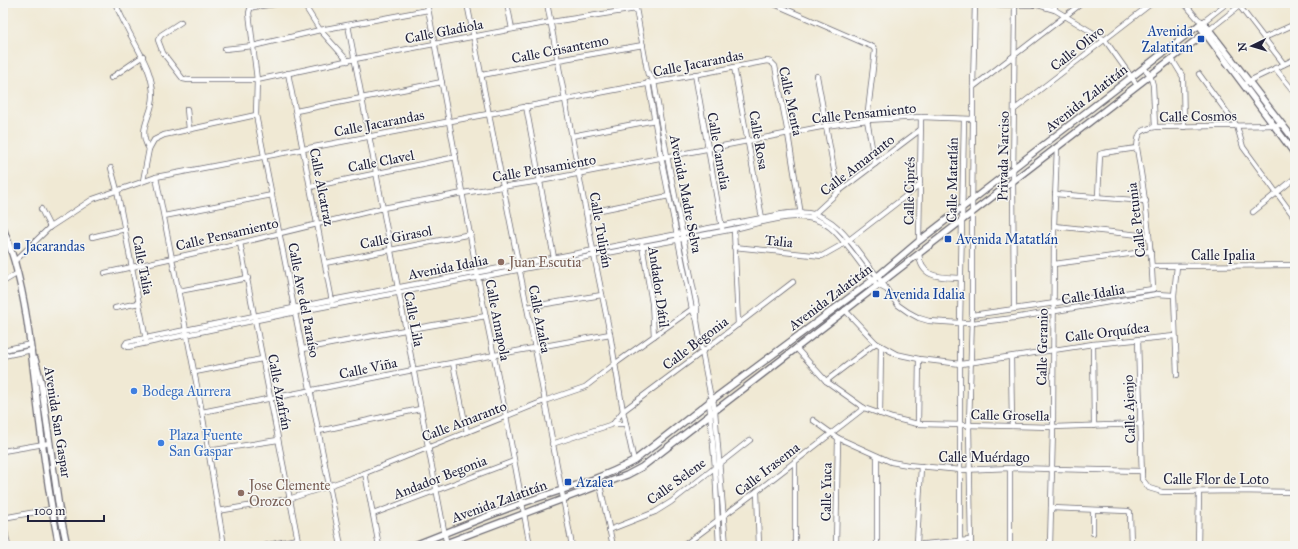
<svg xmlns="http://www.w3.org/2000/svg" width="1298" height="549" viewBox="0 0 1298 549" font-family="'IM FELL Great Primer',serif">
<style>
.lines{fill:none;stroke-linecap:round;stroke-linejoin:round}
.minor-casing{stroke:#6a6871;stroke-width:6}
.tertiary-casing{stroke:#6a6871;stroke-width:8}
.minor{stroke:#fff;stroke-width:4.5}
.tertiary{stroke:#fff;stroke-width:5.5}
.transit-dot{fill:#1a4fb4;stroke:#f6f6f2;stroke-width:1.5}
.education-dot{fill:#8d6e63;stroke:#f6f6f2;stroke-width:1.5}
.shop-dot{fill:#3f7fe0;stroke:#f6f6f2;stroke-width:1.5}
.labels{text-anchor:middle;stroke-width:3;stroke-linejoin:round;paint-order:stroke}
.street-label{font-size:14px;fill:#22223b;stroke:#f6f6f2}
.transit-label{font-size:14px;fill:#164399;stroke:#f6f6f2;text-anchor:start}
.education-label{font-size:14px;fill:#785e54;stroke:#f6f6f2;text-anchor:start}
.shop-label{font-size:14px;fill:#366cbe;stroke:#f6f6f2;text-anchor:start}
</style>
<rect width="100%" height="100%" fill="#f6f6f2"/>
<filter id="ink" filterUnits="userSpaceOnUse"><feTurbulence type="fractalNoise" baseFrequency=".025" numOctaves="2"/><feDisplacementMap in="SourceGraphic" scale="8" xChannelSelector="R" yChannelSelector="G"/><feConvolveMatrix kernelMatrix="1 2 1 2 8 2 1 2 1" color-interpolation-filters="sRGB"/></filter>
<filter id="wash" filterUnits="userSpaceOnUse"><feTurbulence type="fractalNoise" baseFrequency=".012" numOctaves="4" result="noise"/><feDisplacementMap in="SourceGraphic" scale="16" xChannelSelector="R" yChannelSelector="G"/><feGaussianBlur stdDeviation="0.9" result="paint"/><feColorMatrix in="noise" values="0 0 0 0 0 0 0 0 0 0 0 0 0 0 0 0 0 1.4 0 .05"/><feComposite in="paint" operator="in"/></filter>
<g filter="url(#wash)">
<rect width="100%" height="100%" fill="#f0e9d4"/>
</g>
<g filter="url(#ink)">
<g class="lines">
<!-- minor casing -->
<g class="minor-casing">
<g id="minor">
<path d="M 119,3 L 116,5 C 120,14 124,22 128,30 C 139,52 153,71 153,96 C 153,116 136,128 149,149"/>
<polyline points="283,3 253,7 250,9 249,13 257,80 256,115 341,546"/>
<polyline points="303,3 320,30 348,61"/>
<polyline points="427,3 478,278 506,416 530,546"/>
<polyline points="467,3 535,348 572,546"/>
<polyline points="507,3 512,29"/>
<polyline points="547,3 593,250 610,334 623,411 634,461"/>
<polyline points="635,3 648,75"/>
<polyline points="772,3 873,47 875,50 867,120 875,164"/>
<polyline points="1184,3 1198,19 1203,22 1227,3"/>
<polyline points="1237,3 1284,64"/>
<polyline points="975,4 1038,5 1055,10 1105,40 1137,85"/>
<polyline points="1055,10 1055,3"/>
<polyline points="181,22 161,35 158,40 163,53 183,79 188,80 257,80 355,59 551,22 636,9"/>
<polyline points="348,25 447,546"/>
<polyline points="1209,30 1243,3"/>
<polyline points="1264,38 1295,24"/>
<polyline points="225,49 253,46 320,30 428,10"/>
<polyline points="1172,59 1183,77 1184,127"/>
<polyline points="734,67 762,218"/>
<polyline points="1144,68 1150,75 1153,85 1155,127"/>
<polyline points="1275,68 1295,93"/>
<polyline points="288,73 332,301"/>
<polyline points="648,73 654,82 667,156 697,307 697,321 702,352 710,393 713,400 715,411 726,546"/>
<polyline points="695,74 722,228"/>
<polyline points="1199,74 1237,126 1243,147 1295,218"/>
<polyline points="482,75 558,60 643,45"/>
<polyline points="817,76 838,192"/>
<polyline points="111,78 143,56"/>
<polyline points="648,82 661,157 692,309 697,320"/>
<polyline points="1247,82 1295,59"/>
<polyline points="973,87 1082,3"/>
<polyline points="526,106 554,258"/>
<polyline points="187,109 189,129"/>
<polyline points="1015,109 1152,3"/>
<polyline points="296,111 442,82"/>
<polyline points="572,136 655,120"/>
<polyline points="111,168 117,190 146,340"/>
<polyline points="156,177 202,412 224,546"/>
<polyline points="143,181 149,149 154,140 164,135 256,115"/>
<polyline points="310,187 456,157"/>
<polyline points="1055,194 1146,201"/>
<polyline points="1098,197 1100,154 1103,153 1137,148"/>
<polyline points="41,209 50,227"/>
<polyline points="1253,212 1295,178"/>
<polyline points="586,213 669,196"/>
<polyline points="164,216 272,195"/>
<polyline points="812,216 838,192 920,130"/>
<polyline points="1054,226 1149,236"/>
<polyline points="734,229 738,325"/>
<polyline points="92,237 125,229"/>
<polyline points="919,241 921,117"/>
<polyline points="240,243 299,546"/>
<polyline points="3,245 9,242"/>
<polyline points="642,245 652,303 654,336"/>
<polyline points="734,247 822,256 845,243 920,185"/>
<path d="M 919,254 C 921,279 941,277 961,278"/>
<polyline points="15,261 50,227 93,199 156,177 767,61 771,62 775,66 788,134 801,215"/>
<polyline points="325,263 471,234"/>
<polyline points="1054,264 1151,251"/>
<polyline points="1152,266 1295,265"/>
<polyline points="1177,266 1174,295 1177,375"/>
<polyline points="105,273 240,243 383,208 463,193 540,181 826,126 867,120 921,117 973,119 973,87 975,3"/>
<polyline points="3,282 18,273"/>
<path d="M 1153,289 C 1151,242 1145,195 1137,148 C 1138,132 1140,130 1155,127 L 1283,125"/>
<path d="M 887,290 C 882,281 875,274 869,266 C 853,245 836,216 808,213 C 793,211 777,215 762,218 L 332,300 L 146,338 L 127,342 L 125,345 L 128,347 L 147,343 L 296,312 L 734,229 C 765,222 808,205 834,231 C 849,246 860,264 873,280 L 878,285 L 887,290 L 898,305 L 908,312 L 919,318 L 929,321 L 960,323 L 972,323 L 1014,318 L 1157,294"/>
<polyline points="179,291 248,278"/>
<polyline points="1156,294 1174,295"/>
<polyline points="527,307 602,295"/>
<polyline points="115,308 139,303"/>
<polyline points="1014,308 1013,180 1015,3"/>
<polyline points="845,310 876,343 896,354 919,359 961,364 1093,344 1175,336"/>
<polyline points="972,315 1153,289"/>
<polyline points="1138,339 1142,479 1149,488 1162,492 1171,492 1237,491 1295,492"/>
<polyline points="1093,344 1094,426"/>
<polyline points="796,348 826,381 864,408 892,418 918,424 1053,427 1141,424"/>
<polyline points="303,349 405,330 486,316"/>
<polyline points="3,350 31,344"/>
<polyline points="3,356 32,350"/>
<polyline points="1011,357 1012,426"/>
<polyline points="453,363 467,432"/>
<polyline points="195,372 262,359"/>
<polyline points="826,381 876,343"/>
<polyline points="709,400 715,467 719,546"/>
<polyline points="202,412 413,370 610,334"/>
<polyline points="880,414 881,346"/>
<polyline points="813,420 838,438 891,462 908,465 961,470 1010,468 1142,471"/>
<polyline points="613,424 626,424"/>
<polyline points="918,424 919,359"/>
<polyline points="319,431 420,409"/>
<polyline points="552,444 613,424 623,411 702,352 793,282"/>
<polyline points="3,451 50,443"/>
<polyline points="208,451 278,440"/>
<polyline points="1010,468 1010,546"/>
<polyline points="365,473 379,546"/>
<polyline points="600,485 613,546"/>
<polyline points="757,491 759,546"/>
<polyline points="1051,508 1128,511 1130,512 1130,514 1131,546"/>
<polyline points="218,511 289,499 328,486 365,473 544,401 585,387 616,363 692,309 697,307"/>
<polyline points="373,514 514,461"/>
<polyline points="3,518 52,509"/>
<polyline points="3,521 8,546"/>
<polyline points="609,530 655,512 671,502 750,440"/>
<polyline points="1093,533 1093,510"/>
<polyline points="917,544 921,466"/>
<polyline points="264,546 297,539"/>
<polyline points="683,546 757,491 864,408"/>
<polyline points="795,546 795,461"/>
<polyline points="836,546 838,438"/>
<polyline points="877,546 877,456"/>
<polyline points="901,546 971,540"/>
<polyline points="960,546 960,323 964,119"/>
<polyline points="971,546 969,426 972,315 972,213 973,119"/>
<polyline points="1050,546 1053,427 1054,226 1057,147"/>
<polyline points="1198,546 1199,492"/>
</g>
</g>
<!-- tertiary casing -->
<g class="tertiary-casing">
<g id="tertiary">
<polyline points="1199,25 1295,154"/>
<path d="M 3,228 C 23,277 29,330 35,383 C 41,437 48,492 59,546"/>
<polyline points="35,359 41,382 59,508 67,546"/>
<path d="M 412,546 C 449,532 486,516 523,503 C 560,490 599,480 634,461 L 708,403 L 873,280 L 919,241 L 1203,22 L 1295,141"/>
<polyline points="438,546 627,475 642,467 1209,30"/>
</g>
</g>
<!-- minor -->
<use href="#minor" class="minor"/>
<!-- tertiary -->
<use href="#tertiary" class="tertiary"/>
</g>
</g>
<!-- markers -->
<g class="transit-dot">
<rect x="1197" y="35" width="8" height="8" rx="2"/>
<rect x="944" y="235" width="8" height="8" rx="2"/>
<rect x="13" y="242" width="8" height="8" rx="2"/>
<rect x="872" y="290" width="8" height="8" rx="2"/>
<rect x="564" y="478" width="8" height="8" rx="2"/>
</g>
<g class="education-dot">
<circle cx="501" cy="262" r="4"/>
<circle cx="241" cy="493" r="4"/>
</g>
<g class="shop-dot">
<circle cx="134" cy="391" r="4"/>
<circle cx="161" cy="443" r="4"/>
</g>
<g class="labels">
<!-- street labels -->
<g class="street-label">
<text transform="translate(444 31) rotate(-11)" y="5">Calle Gladiola</text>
<text transform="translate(1077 48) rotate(-38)" y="5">Calle Olivo</text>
<text transform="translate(560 49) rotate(-11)" y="5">Calle Crisantemo</text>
<text transform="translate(698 63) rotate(-11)" y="5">Calle Jacarandas</text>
<text transform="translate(1086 98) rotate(-38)" y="5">Avenida Zalatitán</text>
<text transform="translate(791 101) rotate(78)" y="5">Calle Menta</text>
<text transform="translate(864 113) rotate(-6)" y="5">Calle Pensamiento</text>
<text transform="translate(1198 116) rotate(-1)" y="5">Calle Cosmos</text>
<text transform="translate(379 123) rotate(-11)" y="5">Calle Jacarandas</text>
<text transform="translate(759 140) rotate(80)" y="5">Calle Rosa</text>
<text transform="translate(719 151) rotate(80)" y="5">Calle Camelia</text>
<text transform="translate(1003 156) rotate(-89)" y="5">Privada Narciso</text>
<text transform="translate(381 161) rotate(-11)" y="5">Calle Clavel</text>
<text transform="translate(857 165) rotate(-38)" y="5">Calle Amaranto</text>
<text transform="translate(544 168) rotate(-10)" y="5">Calle Pensamiento</text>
<text transform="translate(952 180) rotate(-89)" y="5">Calle Matatlán</text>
<text transform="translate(322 187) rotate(79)" y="5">Calle Alcatraz</text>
<text transform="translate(909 191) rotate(-89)" y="5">Calle Ciprés</text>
<text transform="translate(686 194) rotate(79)" y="5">Avenida Madre Selva</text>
<text transform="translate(1136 220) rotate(-97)" y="5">Calle Petunia</text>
<text transform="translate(601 230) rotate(80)" y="5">Calle Tulipán</text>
<text transform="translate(227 234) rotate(-13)" y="5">Calle Pensamiento</text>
<text transform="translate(396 237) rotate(-11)" y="5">Calle Girasol</text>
<text transform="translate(779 241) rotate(6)" y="5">Talia</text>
<text x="1223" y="260">Calle Ipalia</text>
<text transform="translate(143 265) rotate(79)" y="5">Calle Talia</text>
<text transform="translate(448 267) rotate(-11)" y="5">Avenida Idalia</text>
<text transform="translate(659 287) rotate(82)" y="5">Andador Dátil</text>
<text transform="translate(1093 294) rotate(-10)" y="5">Calle Idalia</text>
<text transform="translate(830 297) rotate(-37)" y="5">Avenida Zalatitán</text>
<text transform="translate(304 300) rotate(79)" y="5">Calle Ave del Paraíso</text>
<text transform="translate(414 319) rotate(79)" y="5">Calle Lila</text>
<text transform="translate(540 319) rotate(79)" y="5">Calle Azalea</text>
<text transform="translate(498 320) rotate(79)" y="5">Calle Amapola</text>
<text transform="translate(1107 332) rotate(-7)" y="5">Calle Orquídea</text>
<text transform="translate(695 343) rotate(-37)" y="5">Calle Begonia</text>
<text transform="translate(1042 347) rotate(-89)" y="5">Calle Geranio</text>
<text transform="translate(368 368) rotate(-12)" y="5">Calle Viña</text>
<text transform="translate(280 392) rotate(79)" y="5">Calle Azafrán</text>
<text transform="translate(1129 409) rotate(-92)" y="5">Calle Ajenjo</text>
<text transform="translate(1010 415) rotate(1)" y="5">Calle Grosella</text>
<text transform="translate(464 421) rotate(-21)" y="5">Calle Amaranto</text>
<text transform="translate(58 422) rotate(81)" y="5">Avenida San Gaspar</text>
<text x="984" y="462">Calle Muérdago</text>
<text transform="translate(767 469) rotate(-38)" y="5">Calle Irasema</text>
<text transform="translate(440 477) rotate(-21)" y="5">Andador Begonia</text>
<text x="1216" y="484">Calle Flor de Loto</text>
<text transform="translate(676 481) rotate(-36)" y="5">Calle Selene</text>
<text transform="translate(826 492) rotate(-89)" y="5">Calle Yuca</text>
<text transform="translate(499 501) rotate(-20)" y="5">Avenida Zalatitán</text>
</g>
<!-- transit labels -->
<g class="transit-label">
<text x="1193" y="36" text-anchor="end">Avenida<tspan x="1193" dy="16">Zalatitan</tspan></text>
<text x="956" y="244">Avenida Matatlán</text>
<text x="25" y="251">Jacarandas</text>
<text x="884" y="299">Avenida Idalia</text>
<text x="576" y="487">Azalea</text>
</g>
<!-- education labels -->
<g class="education-label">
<text x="509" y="267">Juan Escutia</text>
<text x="249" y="490">Jose Clemente<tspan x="249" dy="16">Orozco</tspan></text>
</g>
<!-- shop labels -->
<g class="shop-label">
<text x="142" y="396">Bodega Aurrera</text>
<text x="169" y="440">Plaza Fuente<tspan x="169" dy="16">San Gaspar</tspan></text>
</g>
</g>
<!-- margin -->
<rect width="1298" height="549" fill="none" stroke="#f6f6f2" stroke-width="16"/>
<!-- north arrow -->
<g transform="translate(1252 46) rotate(265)" stroke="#f6f6f2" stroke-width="3" paint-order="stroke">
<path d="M0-3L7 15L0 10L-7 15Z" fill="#22223b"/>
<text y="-6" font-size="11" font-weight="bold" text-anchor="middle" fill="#22223b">N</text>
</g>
<!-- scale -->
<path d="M28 515v6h76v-6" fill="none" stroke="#22223b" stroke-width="2"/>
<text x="34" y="515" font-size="12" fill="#22223b" stroke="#f6f6f2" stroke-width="3" paint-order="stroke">100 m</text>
</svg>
